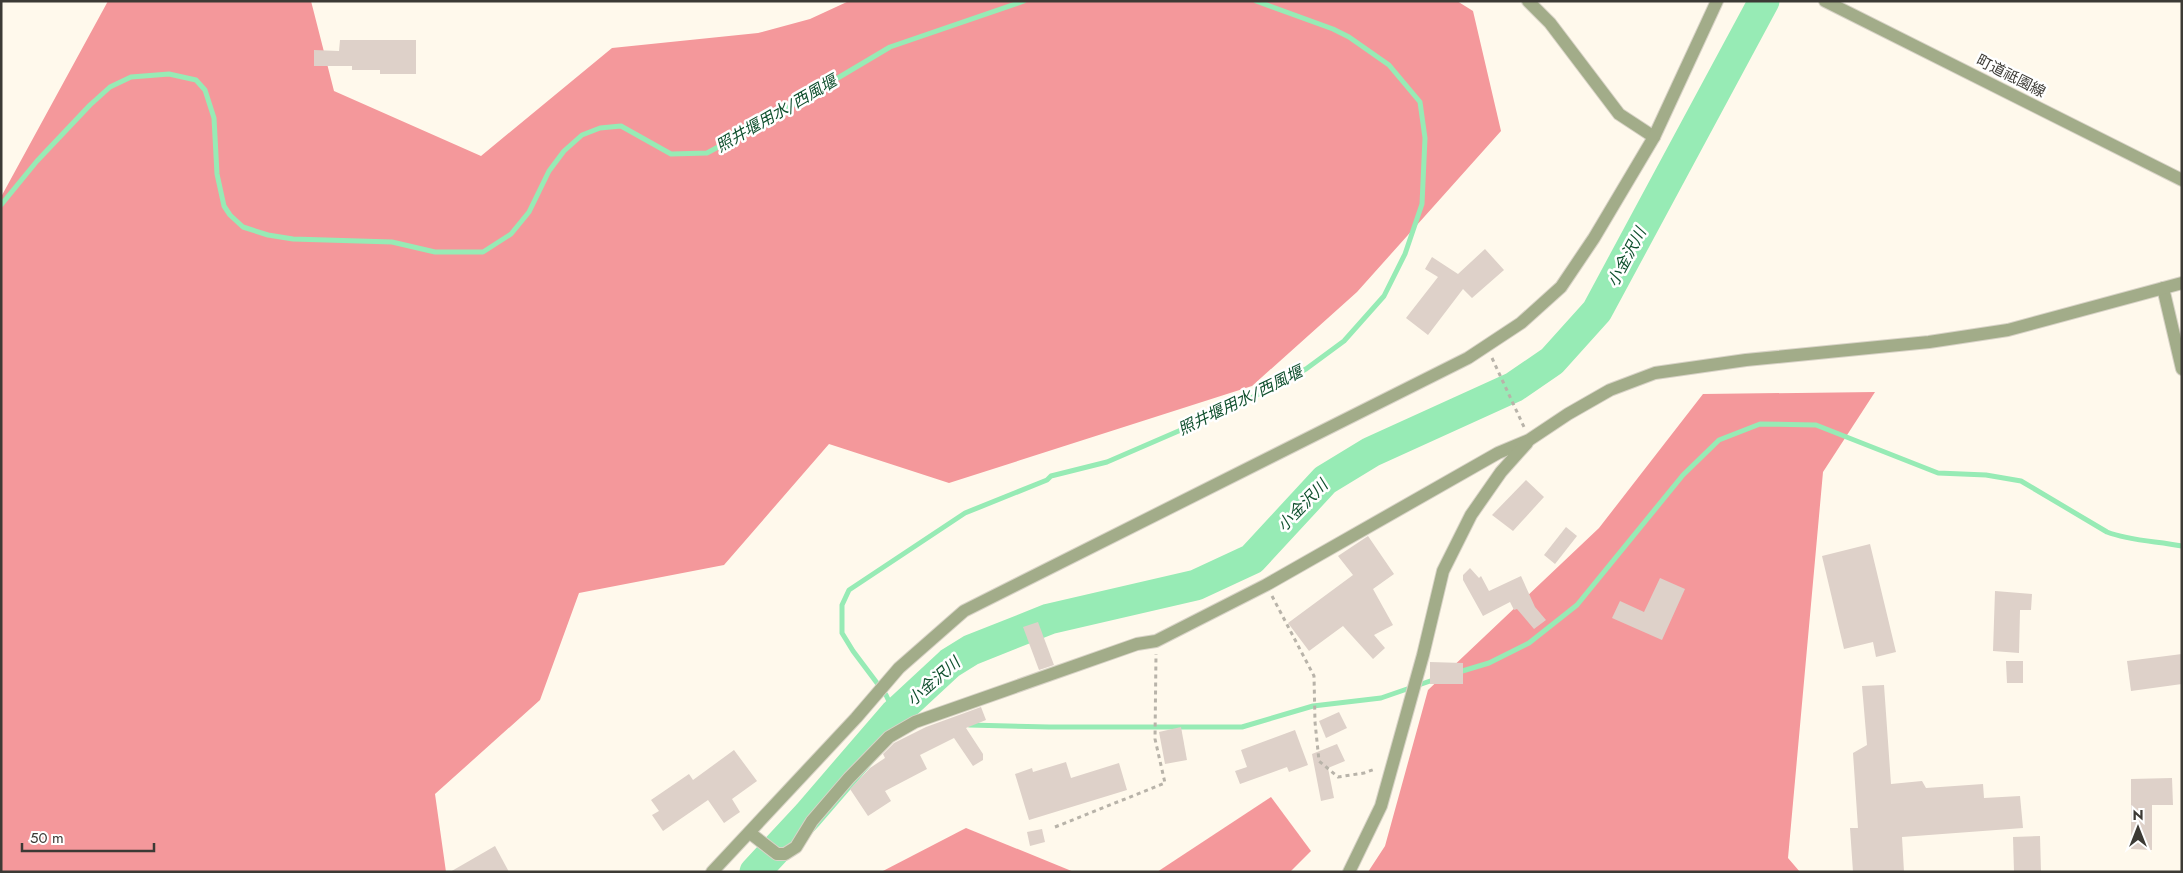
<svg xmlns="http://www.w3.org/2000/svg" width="2183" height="873" viewBox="0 0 2183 873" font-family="Jost,'Noto Sans JP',sans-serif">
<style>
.forest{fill:#f4989b}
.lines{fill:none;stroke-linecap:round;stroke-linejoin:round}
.stream{stroke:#97ebb5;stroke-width:5}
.river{stroke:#97ebb5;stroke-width:31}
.building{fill:#ded1c9}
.minor-casing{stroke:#d8d3c7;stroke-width:14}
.path{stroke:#b8b3a9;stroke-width:3;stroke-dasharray:4 4;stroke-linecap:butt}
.minor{stroke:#a2ac89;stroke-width:12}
.labels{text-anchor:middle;stroke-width:5;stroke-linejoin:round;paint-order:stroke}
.street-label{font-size:15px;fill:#3c3a35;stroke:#fff}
.water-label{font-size:16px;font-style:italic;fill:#10502e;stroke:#fff}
</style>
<rect width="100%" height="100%" fill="#fff9ec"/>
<!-- forest -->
<g class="forest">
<polygon points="108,1 311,1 334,91 481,156 612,48 758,33 810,19 849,1 1457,1 1473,11 1501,131 1357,292 1252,386 949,483 829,444 724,565 579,593 540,700 435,794 446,872 1,872 1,197"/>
<polygon points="1875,392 1823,472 1788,858 1800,872 1368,872 1385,846 1428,690 1599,528 1703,394"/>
<polygon points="1271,797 1311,851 1290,872 1157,872"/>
<polygon points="966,828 1074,872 881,872"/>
</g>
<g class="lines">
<!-- stream -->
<g class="stream">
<polyline points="1,205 37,161 90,105 110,87 131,77 169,74 196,80 205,90 214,118 217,174 224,206 230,215 243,227 268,235 293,239 392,242 435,252 483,252 511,234 529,212 549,171 564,151 582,135 600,128 621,126 671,154 707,153 757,126 890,47 1024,1"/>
<path d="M 1459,672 L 1489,663 L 1529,643 L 1577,605 L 1683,475 L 1719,440 L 1760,424 L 1816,425 L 1938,473 L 1986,475 L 2021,481 L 2107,532 C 2130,541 2157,541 2182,546"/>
<polyline points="919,718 907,714 895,714 886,695 853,651 842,633 842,605 849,590 965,513 1047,480 1051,476 1107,462 1234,407 1306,369 1344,341 1384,296 1405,254 1422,204 1425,138 1420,102 1389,65 1349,37 1333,29 1256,1"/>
<polyline points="969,725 1049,727 1242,727 1313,706 1381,698 1436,679"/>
</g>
<!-- river -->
<polyline class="river" points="755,872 808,815 895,714 950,663 971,650 1049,619 1196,585 1252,559 1325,480 1371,452 1514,387 1552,361 1597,311 1764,1"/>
</g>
<!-- building -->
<g class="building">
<polygon points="340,40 416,40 416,74 380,74 380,70 352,70 352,66 314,66 314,50 339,51"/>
<polygon points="1485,249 1504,270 1472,298 1463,289 1428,335 1406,318 1438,277 1425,269 1432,257 1458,274"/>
<polygon points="1526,480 1544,497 1513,531 1492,515"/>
<polygon points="1566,527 1577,536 1555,564 1544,555"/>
<polygon points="1368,536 1394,574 1373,589 1393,625 1374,635 1385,648 1373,659 1343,626 1309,651 1288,623 1353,575 1338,556"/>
<polygon points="1870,544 1896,652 1876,657 1873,642 1844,649 1822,556"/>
<polygon points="1470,568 1479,578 1481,576 1489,591 1521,576 1535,607 1546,620 1534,629 1517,609 1514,610 1510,602 1483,616 1463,580 1463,575"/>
<polygon points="1660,578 1685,589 1662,640 1612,618 1620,601 1644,612"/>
<polygon points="1995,591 2032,594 2031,610 2020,610 2019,653 1993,651"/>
<polygon points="1038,622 1054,665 1039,670 1023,627"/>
<polygon points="2182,654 2182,684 2131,691 2127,661"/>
<polygon points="2006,661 2023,661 2023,683 2007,683"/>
<polygon points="1430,662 1463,663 1463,684 1430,684"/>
<polygon points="1884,685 1891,784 1922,781 1926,788 1983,784 1984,798 2020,796 2023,828 1902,837 1904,872 1853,872 1850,828 1858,828 1853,753 1867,745 1862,686"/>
<polygon points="981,707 986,720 966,728 983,754 983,760 973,766 954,738 920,755 927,769 885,791 891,801 868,816 850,789 870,768 885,758 883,754 894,743 926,727"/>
<polygon points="1339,712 1347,728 1326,738 1319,721"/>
<polygon points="1181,727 1187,760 1165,764 1159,732"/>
<polygon points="1295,730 1308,765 1289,772 1287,767 1240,784 1235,771 1247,767 1241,750"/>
<polygon points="1337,744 1345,761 1328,768 1334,798 1321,801 1312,754"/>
<polygon points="734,750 757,781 732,799 740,812 724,823 708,800 663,831 652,815 659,811 651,800 689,774 693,780"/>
<polygon points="1066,762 1071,778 1119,763 1127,790 1029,820 1015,774 1032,768 1033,772"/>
<polygon points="2172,778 2173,805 2152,805 2152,850 2131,849 2131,779"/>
<polygon points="1042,829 1045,842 1030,846 1027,832"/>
<polygon points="2040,836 2041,872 2014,872 2013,837"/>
<polygon points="495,846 509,872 450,872"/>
</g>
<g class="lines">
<!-- minor casing -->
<g class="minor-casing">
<g id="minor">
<polyline points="1528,1 1550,23 1619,114 1654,137"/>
<polyline points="1825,1 2182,180"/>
<polyline points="2163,288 2182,369"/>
<polyline points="750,833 777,854 785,854 796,847 812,821 849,778 889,737 915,722 1137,644 1156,641 1266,585 1498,453 1529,440 1568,414 1610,390 1655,373 1746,360 1929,342 2008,330 2182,283"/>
<polyline points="712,872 856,718 899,668 964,611 1468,358 1521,323 1561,287 1594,238 1654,137 1717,1"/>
<polyline points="1349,872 1381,806 1423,655 1443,571 1471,515 1501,472 1527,443"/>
</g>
</g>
<!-- path -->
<g class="path">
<polyline points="1492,358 1524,427"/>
<polyline points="1272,596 1314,676 1315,722 1319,761 1338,777 1364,773 1375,769"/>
<polyline points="1055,827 1165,783 1155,739 1156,654"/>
</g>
<!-- minor -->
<use href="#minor" class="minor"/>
</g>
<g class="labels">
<!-- street labels -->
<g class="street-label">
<text transform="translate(2011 76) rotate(27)" y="5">町道祗園線</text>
</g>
<!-- water labels -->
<g class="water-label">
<text transform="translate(776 113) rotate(-30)" y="6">照井堰用水/西風堰</text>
<text transform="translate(1626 257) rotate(-62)" y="6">小金沢川</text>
<text transform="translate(1240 400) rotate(-26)" y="6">照井堰用水/西風堰</text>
<text transform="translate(1302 505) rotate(-46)" y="6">小金沢川</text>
<text transform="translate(933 681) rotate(-41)" y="6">小金沢川</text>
</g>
</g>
<!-- border -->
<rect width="2183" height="873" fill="none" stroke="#3c3a35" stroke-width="5"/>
<!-- north arrow -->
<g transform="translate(2138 828)" stroke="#ffffff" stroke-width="4" paint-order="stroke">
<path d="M0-4L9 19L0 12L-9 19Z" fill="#3c3a35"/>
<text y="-8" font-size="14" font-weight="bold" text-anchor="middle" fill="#3c3a35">N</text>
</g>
<!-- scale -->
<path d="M22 843v8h132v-8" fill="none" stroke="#3c3a35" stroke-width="2.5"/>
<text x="30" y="843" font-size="15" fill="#3c3a35" stroke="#ffffff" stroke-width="4" paint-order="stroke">50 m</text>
</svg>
